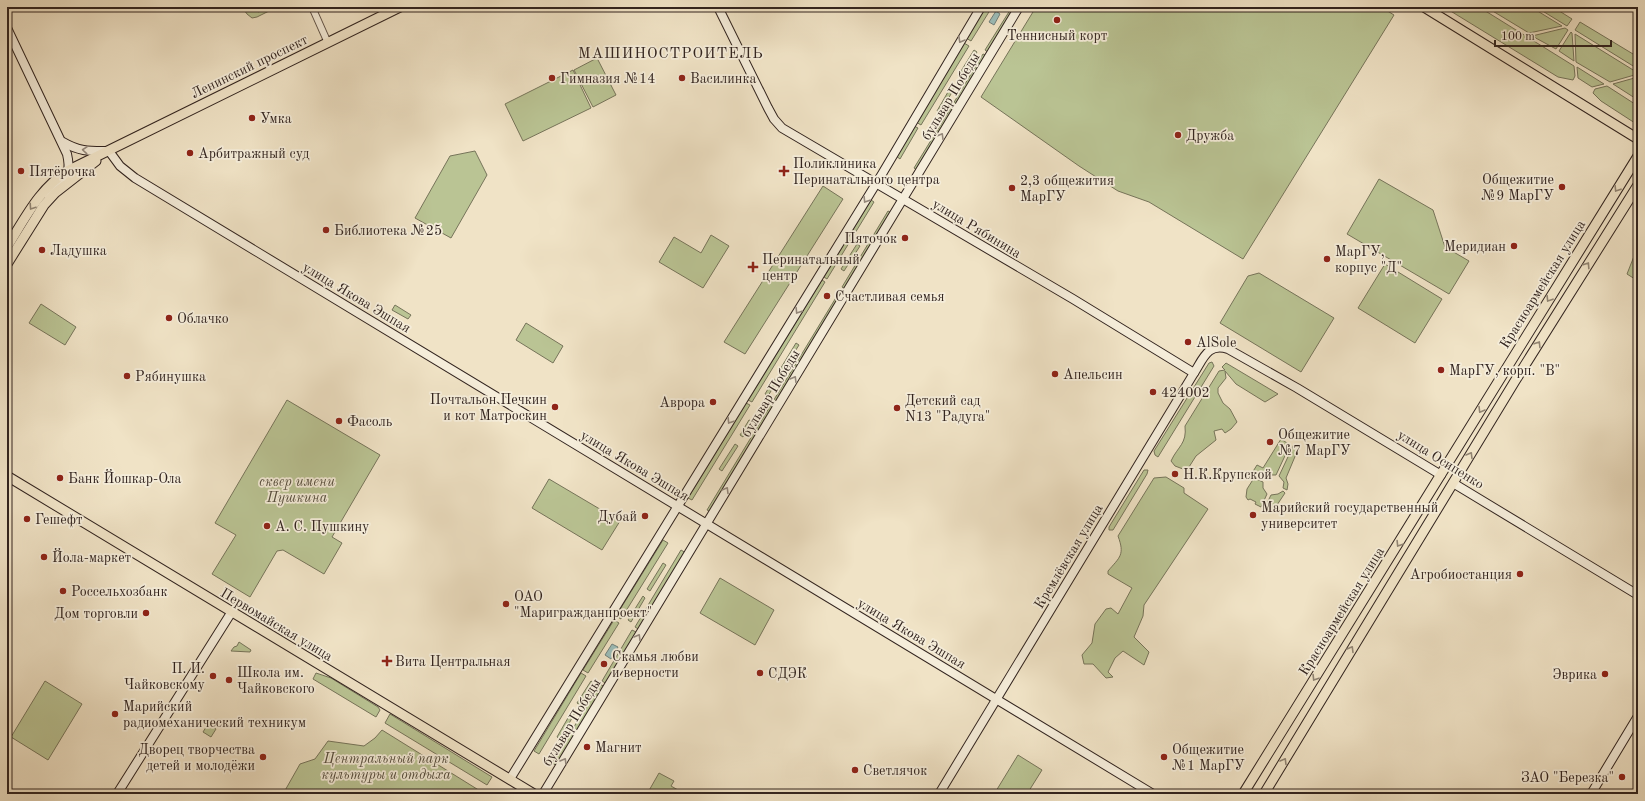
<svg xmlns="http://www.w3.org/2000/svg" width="1645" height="801" viewBox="0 0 1645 801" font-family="'Old Standard TT',serif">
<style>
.green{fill:#bac494;stroke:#76745a}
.water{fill:#9bbdb9;stroke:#71807b}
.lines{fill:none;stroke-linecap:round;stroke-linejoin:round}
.street-casing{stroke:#625449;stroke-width:8}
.secondary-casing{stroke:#32241f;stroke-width:10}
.primary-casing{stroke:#32241f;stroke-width:11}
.street{stroke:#f5edda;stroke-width:6}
.secondary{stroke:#f5edda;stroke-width:8}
.primary{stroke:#f0e3c6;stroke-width:9}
.oneway{stroke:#94887c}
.oneway2{stroke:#918472}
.poi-dot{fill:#8f2418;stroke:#f5edda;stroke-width:1.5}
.labels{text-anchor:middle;stroke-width:3.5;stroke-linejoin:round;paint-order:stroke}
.poi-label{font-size:14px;fill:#32241f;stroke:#f5edda;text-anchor:start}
.street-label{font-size:14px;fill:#32241f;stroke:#f5edda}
.park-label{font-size:14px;font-style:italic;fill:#544c3c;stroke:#f5edda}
.neighbourhood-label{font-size:15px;letter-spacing:1px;fill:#32241f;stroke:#f5edda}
</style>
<rect width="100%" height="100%" fill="#f0e3c6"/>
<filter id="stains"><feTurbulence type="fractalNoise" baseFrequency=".005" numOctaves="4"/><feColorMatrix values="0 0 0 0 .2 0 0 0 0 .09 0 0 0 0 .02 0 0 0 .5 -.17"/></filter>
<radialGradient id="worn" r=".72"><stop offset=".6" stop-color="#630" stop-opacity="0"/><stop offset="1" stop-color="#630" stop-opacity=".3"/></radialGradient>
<!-- green -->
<g class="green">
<polygon points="242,7 256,7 258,12 268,7 271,10 257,17 252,18 247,14"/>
<polygon points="986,7 992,7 971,41 966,38"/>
<polygon points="1012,7 1018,7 989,53 985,50"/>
<polygon points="1036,7 1381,7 1394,15 1243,259 1149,202 1118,191 1079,166 981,97"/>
<polygon points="1444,7 1479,7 1574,66 1575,76 1573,80 1558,77"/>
<polygon points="1486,7 1531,7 1562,26 1529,33"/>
<polygon points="1536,7 1553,7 1572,19 1567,26"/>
<polygon points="1580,22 1638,57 1638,69 1575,30"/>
<polygon points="1565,28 1568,30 1556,49 1532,36"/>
<polygon points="1571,32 1572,33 1574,61 1559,51"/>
<polygon points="1575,34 1638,73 1638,74 1610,82 1576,62"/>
<polygon points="964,43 969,46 921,125 916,122"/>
<polygon points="974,50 977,52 961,78 958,76"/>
<polygon points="983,54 988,56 939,137 935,134"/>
<polygon points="597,58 616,95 593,107 574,70"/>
<polygon points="1577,67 1604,84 1592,87 1578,78"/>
<polygon points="573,70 591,108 523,141 505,104"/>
<polygon points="1638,77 1638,100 1613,84"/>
<polygon points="952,85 955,87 940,113 937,111"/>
<polygon points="1607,86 1638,106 1638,125 1601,101 1593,93 1595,89"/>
<polygon points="914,126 918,128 900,159 896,156"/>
<polygon points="933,137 937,140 918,171 914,168"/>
<polygon points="475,151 487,175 451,238 415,218 450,156"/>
<polygon points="1379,179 1433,210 1445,247 1469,261 1449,294 1347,234"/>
<polygon points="823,186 843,199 745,354 724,342"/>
<polygon points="871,200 874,202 827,279 824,277"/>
<polygon points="888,211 892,213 846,290 842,287"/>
<polygon points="711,235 729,246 703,288 659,262 674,237 701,253"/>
<polygon points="857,244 860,246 844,271 841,269"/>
<polygon points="1638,246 1638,281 1627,274"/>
<polygon points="1385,264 1442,299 1415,343 1358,308"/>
<polygon points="1259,273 1334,318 1301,372 1220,323 1248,276"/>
<polygon points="822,280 825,282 752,402 748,400"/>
<polygon points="840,291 844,293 711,512 707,510"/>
<polygon points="41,304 76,327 65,345 29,323"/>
<polygon points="395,305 411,315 408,319 392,310"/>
<polygon points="526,323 563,346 553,363 516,340"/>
<polygon points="796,343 799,345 782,372 779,371"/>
<polygon points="1212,362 1214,366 1158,457 1155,455 1154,451 1209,363"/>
<path d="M 1226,363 L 1278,394 L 1265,402 L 1236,384 L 1225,371 L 1226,378 L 1218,388 L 1218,393 L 1223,403 L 1230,409 L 1237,422 L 1231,429 L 1225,433 L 1222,429 L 1214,431 L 1216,440 L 1196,456 L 1189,467 L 1183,469 L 1175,466 L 1171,461 C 1178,446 1187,444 1185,426 L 1219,371 L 1225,370 L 1222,367 Z"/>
<polygon points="774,379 777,381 768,396 765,394"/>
<polygon points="287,400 380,455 332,537 342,543 324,574 283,550 277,551 250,597 212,574 236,535 215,523"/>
<polygon points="746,403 750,405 692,500 688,498"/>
<polygon points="749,420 752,421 743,437 740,435"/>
<polygon points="1281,439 1290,445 1276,475 1269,475 1264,478 1252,473 1257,465 1263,468"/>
<polygon points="735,444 738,446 722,471 719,469"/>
<polygon points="1294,444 1299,447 1286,478 1288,484 1287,490 1283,488 1284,482 1279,476"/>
<polygon points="1144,470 1148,470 1147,474 1113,530 1109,530 1109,527"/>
<path d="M 1166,477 L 1184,488 L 1184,493 L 1208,509 L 1144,605 L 1143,616 L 1134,637 L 1149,652 L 1144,665 L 1123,651 L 1115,658 L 1108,672 L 1113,677 L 1106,678 L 1093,664 L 1084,664 L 1082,655 L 1092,643 L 1095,624 L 1106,609 L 1111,608 L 1118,614 L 1132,588 L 1108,574 L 1108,571 C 1120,557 1125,555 1118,536 L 1154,478 Z"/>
<polygon points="1254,478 1263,482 1263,488 1267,494 1261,507 1255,504 1256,502 1250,499 1248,500 1246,497 1247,489"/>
<polygon points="549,479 620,521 602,550 532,508"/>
<polygon points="1283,491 1285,493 1273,511 1269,512 1264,509 1271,495 1278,494"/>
<polygon points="663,540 668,543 621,619 616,616"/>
<polygon points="681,550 686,553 640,630 635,627"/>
<polygon points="663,563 666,565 650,591 647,589"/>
<polygon points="720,578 774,610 755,645 700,613"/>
<polygon points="643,596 645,598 631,622 628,620"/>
<polygon points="614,620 619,623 588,673 583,670"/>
<polygon points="632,630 638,633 607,684 602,681"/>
<polygon points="239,642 251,650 250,652 231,651 234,647 237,646"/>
<polygon points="316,673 331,678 378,707 380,710 376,717 313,679"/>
<polygon points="581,673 586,676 539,754 534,751"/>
<polygon points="45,681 82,704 48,760 11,737"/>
<polygon points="591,681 594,683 580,705 577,703"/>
<polygon points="600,684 605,687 557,766 552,763"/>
<polygon points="572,711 575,713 560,739 557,737"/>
<polygon points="390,714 492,777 487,785 385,723"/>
<polygon points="208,724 216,729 211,737 203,732"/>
<polygon points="382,730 485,794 283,794 300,764 315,759 328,741 364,746 375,738"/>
<polygon points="1018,755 1042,770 1027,794 1001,794 996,791"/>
<polygon points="659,773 674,781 671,786 685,794 647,794"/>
</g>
<!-- water -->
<g class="water">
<polygon points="996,11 1000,14 994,25 989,22"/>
<polygon points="612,644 618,647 611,659 605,655"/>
</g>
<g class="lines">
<!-- street casing -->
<g class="street-casing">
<polyline id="street" points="312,7 328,43"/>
</g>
<!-- secondary casing -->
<g class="secondary-casing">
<g id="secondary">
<polyline points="718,7 768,108 774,119 782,128 1073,299 1194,373"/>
<path d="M 7,28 L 67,154 C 73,180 61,177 49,196"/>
<path d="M 63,142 C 80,152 90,151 109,151 L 120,166 L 135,178 L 1153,794"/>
<polyline points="1453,483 1638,595"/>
<polyline points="510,779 882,174 981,7"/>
<polyline points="117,794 231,613"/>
<polyline points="543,794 1019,7"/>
<path d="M 939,794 L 1194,373 C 1203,359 1208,342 1228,349 L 1297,388 L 1441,475"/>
<polyline points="1591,794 1638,716"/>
</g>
</g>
<!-- primary casing -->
<g class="primary-casing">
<g id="primary">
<polyline points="1424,7 1638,139"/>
<path d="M 7,247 C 26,217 39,189 69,170 L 400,7"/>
<polyline points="7,264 44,205 55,193 96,161"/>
<polyline points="7,476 534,794"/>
<polyline points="1243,794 1638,156"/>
<polyline points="1264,794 1515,381 1638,185"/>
</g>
</g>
<!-- street -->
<use href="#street" class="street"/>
<!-- secondary -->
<use href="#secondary" class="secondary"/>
<!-- primary -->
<use href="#primary" class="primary"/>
</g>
<!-- one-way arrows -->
<defs><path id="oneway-chevron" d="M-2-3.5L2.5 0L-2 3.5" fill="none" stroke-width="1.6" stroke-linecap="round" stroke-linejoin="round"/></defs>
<g class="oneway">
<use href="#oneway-chevron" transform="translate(961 40) rotate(120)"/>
<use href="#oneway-chevron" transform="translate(941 136) rotate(-59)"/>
<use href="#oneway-chevron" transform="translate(85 150) rotate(-175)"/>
<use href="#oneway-chevron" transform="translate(866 200) rotate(122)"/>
<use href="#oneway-chevron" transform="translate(798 311) rotate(122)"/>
<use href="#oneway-chevron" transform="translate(794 379) rotate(-59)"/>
<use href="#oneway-chevron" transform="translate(730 421) rotate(122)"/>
<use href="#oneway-chevron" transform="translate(726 490) rotate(-59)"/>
<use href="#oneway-chevron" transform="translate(638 637) rotate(-59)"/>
<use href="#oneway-chevron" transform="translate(564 761) rotate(-59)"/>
</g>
<g class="oneway2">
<use href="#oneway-chevron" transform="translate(1617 189) rotate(122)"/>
<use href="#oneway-chevron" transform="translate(32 207) rotate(124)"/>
<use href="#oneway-chevron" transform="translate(1587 265) rotate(-57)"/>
<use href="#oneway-chevron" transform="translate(1549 299) rotate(122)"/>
<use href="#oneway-chevron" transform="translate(1538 344) rotate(-58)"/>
<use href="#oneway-chevron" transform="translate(1481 410) rotate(121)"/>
<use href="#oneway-chevron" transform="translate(1470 455) rotate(-59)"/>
<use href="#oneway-chevron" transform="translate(1399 544) rotate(122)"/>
<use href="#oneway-chevron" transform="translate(1351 649) rotate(-59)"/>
<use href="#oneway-chevron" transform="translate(1315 678) rotate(122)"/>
<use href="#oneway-chevron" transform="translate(1284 761) rotate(-59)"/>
</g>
<!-- markers -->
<g class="poi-dot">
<circle cx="1057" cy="20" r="4"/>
<circle cx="552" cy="78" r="4"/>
<circle cx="682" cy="78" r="4"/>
<circle cx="252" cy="118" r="4"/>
<circle cx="1178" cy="135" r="4"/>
<circle cx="190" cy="153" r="4"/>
<circle cx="21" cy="171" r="4"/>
<path d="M782 165h4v4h4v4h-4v4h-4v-4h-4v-4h4z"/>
<circle cx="1562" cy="187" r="4"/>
<circle cx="1012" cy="188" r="4"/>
<circle cx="326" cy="230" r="4"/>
<circle cx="905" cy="238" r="4"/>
<circle cx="1514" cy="246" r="4"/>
<circle cx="42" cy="250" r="4"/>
<circle cx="1327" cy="259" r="4"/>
<path d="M751 261h4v4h4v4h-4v4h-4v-4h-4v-4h4z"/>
<circle cx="827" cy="296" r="4"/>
<circle cx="169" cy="318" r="4"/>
<circle cx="1188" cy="342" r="4"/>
<circle cx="1441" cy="370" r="4"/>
<circle cx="1055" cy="374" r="4"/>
<circle cx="127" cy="376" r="4"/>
<circle cx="1153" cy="392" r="4"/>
<circle cx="713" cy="402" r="4"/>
<circle cx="555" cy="407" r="4"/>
<circle cx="897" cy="408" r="4"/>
<circle cx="339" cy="421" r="4"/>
<circle cx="1270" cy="442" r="4"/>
<circle cx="1175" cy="474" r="4"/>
<circle cx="60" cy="478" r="4"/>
<circle cx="1253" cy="515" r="4"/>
<circle cx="645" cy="516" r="4"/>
<circle cx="27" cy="519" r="4"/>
<circle cx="267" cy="526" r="4"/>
<circle cx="44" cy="557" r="4"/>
<circle cx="1520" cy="574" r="4"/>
<circle cx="63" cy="591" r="4"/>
<circle cx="506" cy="604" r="4"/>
<circle cx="146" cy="613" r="4"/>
<path d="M385 655h4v4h4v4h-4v4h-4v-4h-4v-4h4z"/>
<circle cx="604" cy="664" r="4"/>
<circle cx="760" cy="673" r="4"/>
<circle cx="1605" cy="674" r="4"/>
<circle cx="213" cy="676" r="4"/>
<circle cx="229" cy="680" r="4"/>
<circle cx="115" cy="714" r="4"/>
<circle cx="587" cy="747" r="4"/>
<circle cx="263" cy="757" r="4"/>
<circle cx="1164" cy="757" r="4"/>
<circle cx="855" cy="770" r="4"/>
<circle cx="1622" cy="777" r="4"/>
</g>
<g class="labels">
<!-- poi labels -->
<g class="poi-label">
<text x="1057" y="40" text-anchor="middle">Теннисный корт</text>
<text x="560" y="83">Гимназия №14</text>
<text x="690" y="83">Василинка</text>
<text x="260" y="123">Умка</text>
<text x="1186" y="140">Дружба</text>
<text x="198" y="158">Арбитражный суд</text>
<text x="793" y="168">Поликлиника<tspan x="793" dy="16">Перинатального центра</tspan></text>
<text x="29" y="176">Пятёрочка</text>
<text x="1554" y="184" text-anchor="end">Общежитие<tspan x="1554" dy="16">№9 МарГУ</tspan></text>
<text x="1020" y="185">2,3 общежития<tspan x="1020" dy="16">МарГУ</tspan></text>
<text x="334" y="235">Библиотека №25</text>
<text x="897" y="243" text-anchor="end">Пяточок</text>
<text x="1506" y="251" text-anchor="end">Меридиан</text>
<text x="50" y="255">Ладушка</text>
<text x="1335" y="256">МарГУ,<tspan x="1335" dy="16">корпус "Д"</tspan></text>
<text x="762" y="264">Перинатальный<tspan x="762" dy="16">центр</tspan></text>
<text x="835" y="301">Счастливая семья</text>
<text x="177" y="323">Облачко</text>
<text x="1196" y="347">AlSole</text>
<text x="1449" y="375">МарГУ, корп. "В"</text>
<text x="1063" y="379">Апельсин</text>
<text x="135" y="381">Рябинушка</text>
<text x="1161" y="397">424002</text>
<text x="547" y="404" text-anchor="end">Почтальон Печкин<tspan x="547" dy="16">и кот Матроскин</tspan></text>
<text x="905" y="405">Детский сад<tspan x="905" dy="16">N13 "Радуга"</tspan></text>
<text x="705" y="407" text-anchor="end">Аврора</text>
<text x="347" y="426">Фасоль</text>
<text x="1278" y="439">Общежитие<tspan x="1278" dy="16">№7 МарГУ</tspan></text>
<text x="1183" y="479">Н.К.Крупской</text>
<text x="68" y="483">Банк Йошкар-Ола</text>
<text x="1261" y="512">Марийский государственный<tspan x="1261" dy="16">университет</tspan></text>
<text x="637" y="521" text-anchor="end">Дубай</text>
<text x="35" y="524">Гешефт</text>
<text x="275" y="531">А. С. Пушкину</text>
<text x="52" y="562">Йола-маркет</text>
<text x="1512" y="579" text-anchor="end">Агробиостанция</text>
<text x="71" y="596">Россельхозбанк</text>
<text x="514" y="601">OAO<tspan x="514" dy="16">"Маригражданпроект"</tspan></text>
<text x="138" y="618" text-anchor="end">Дом торговли</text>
<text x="612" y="661">Скамья любви<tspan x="612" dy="16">и верности</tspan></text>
<text x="395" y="666">Вита Центральная</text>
<text x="205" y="673" text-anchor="end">П. И.<tspan x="205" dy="16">Чайковскому</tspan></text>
<text x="237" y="677">Школа им.<tspan x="237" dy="16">Чайковского</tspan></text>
<text x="768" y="678">СДЭК</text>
<text x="1597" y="679" text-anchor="end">Эврика</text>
<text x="123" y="711">Марийский<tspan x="123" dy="16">радиомеханический техникум</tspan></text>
<text x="595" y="752">Магнит</text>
<text x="255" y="754" text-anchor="end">Дворец творчества<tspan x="255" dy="16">детей и молодёжи</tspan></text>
<text x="1172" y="754">Общежитие<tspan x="1172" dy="16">№1 МарГУ</tspan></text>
<text x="863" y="775">Светлячок</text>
<text x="1614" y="782" text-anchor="end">ЗАО "Березка"</text>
</g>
<!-- street labels -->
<g class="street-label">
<text transform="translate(249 66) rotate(-26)" y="5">Ленинский проспект</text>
<text transform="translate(950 96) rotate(-59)" y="5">бульвар Победы</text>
<text transform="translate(977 228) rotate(31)" y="5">улица Рябинина</text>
<text transform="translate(1542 284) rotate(-58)" y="5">Красноармейская улица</text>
<text transform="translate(357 297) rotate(31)" y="5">улица Якова Эшпая</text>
<text transform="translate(770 393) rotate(-59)" y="5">бульвар Победы</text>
<text transform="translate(1441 459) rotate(32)" y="5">улица Осипенко</text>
<text transform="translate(635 465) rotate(31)" y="5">улица Якова Эшпая</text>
<text transform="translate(1068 556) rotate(-59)" y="5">Кремлёвская улица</text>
<text transform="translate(1341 611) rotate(-58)" y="5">Красноармейская улица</text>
<text transform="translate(277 624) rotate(31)" y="5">Первомайская улица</text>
<text transform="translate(912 633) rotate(31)" y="5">улица Якова Эшпая</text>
<text transform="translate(571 722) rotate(-59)" y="5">бульвар Победы</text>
</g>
<!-- park labels -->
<g class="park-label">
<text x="297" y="486">сквер имени<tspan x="297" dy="16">Пушкина</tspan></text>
<text x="386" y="763">Центральный парк<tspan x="386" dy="16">культуры и отдыха</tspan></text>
</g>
<!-- neighbourhood labels -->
<g class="neighbourhood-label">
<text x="671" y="58">МАШИНОСТРОИТЕЛЬ</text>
</g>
</g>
<!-- margin -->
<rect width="1645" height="801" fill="none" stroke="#f0e3c6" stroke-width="24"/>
<rect x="8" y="8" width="1629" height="785" fill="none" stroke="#32241f" stroke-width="2"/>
<rect x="12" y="12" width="1621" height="777" fill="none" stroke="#32241f"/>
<!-- scale -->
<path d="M1495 40v6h116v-6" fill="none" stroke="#32241f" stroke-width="2"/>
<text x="1501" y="40" font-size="12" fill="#32241f" stroke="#f5edda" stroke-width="3" paint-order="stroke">100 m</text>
<rect width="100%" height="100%" filter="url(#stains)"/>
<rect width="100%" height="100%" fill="url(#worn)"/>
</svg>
